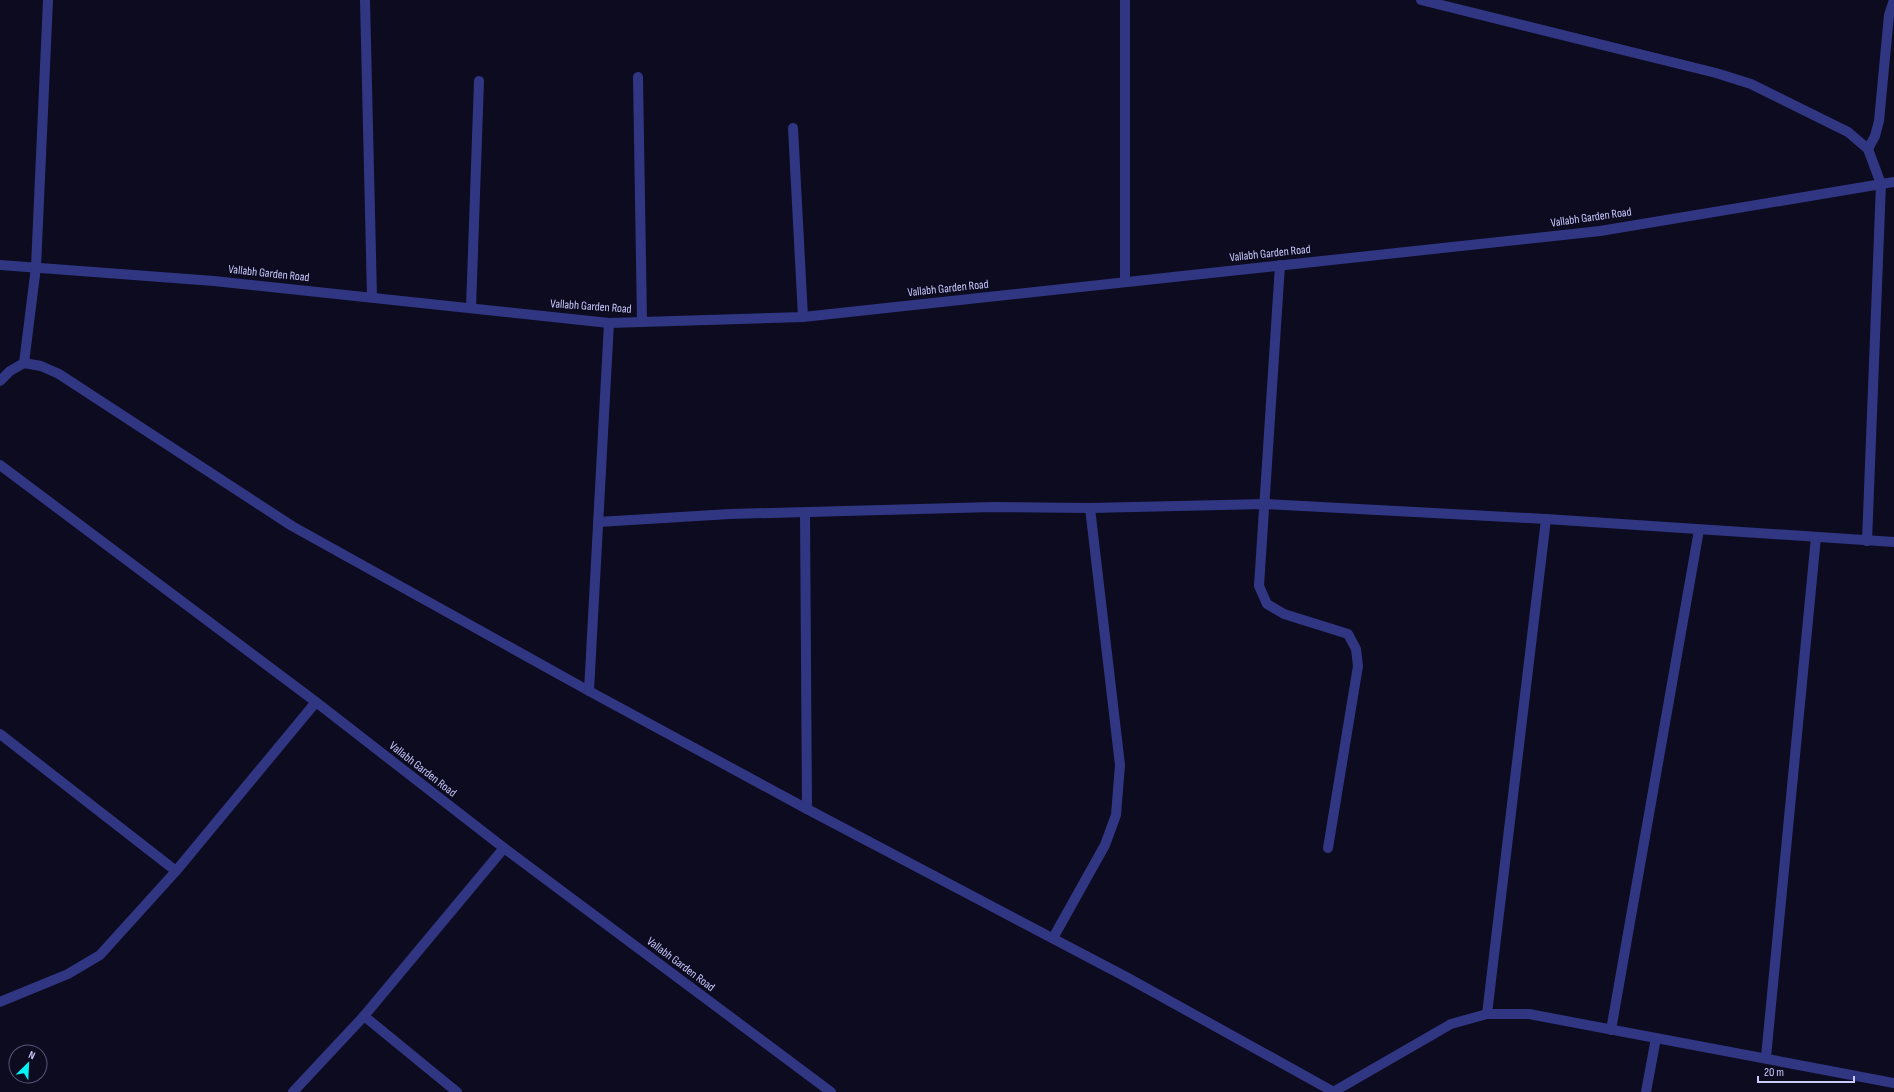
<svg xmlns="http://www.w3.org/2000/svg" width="1894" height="1092" viewBox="0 0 1894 1092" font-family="'Sofia Sans Condensed',sans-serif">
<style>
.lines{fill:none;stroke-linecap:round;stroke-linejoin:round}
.minor{stroke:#313683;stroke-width:10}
.labels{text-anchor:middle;stroke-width:3;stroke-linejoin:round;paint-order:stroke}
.street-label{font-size:12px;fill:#cbcaff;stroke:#0c0b20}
</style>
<rect width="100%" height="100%" fill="#0c0b20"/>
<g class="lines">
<!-- minor -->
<g class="minor">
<polyline points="365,0 372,297"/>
<polyline points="1125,0 1125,282"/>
<polyline points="1421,0 1716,73 1751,84 1848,132 1868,149 1881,184 1867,541"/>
<polyline points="638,77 642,322"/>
<polyline points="793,128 803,317"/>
<polyline points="1868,149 1875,136 1879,121 1889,15 1894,0"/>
<polyline points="0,265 214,281 609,323 803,317 1600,231 1894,182"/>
<polyline points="1280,265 1259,586 1267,604 1284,614 1348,634 1356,649 1358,666 1328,848"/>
<polyline points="471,308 479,81"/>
<polyline points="24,363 36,267 48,0"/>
<polyline points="0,381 10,371 24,363 41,366 59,374 292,526 589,691 807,809 1128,978 1334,1092"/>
<polyline points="0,465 316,702 504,848 831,1092"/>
<polyline points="805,513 807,809"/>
<polyline points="598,522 730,514 993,507 1090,508 1265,504 1546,519 1894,542"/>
<polyline points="589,691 609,323"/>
<polyline points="0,734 176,871"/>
<polyline points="1053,938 1105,845 1116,815 1120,765 1090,508"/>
<polyline points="0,1002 68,974 100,955 176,871 316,702"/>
<polyline points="1487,1014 1546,519"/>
<polyline points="364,1016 457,1092"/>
<polyline points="1611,1030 1699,530"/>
<polyline points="1766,1057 1816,537"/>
<polyline points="293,1092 364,1016 504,848"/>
<polyline points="1333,1092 1451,1024 1487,1014 1529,1014 1894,1083"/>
<polyline points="1646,1092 1656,1038"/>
</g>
</g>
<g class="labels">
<!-- street labels -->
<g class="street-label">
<text transform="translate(1591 217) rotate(-8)" y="4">Vallabh Garden Road</text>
<text transform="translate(1270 253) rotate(-6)" y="4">Vallabh Garden Road</text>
<text transform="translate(269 273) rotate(6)" y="4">Vallabh Garden Road</text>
<text transform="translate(948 288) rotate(-6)" y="4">Vallabh Garden Road</text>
<text transform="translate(591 306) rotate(4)" y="4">Vallabh Garden Road</text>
<text transform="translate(423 769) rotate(38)" y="4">Vallabh Garden Road</text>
<text transform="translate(681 964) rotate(37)" y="4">Vallabh Garden Road</text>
</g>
</g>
<!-- north arrow -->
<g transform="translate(28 1064) rotate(24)"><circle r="19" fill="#0c0b20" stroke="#585779"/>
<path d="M0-3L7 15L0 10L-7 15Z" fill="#00f4f5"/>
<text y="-6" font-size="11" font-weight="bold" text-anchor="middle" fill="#cbcaff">N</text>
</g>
<!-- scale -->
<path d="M1758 1076v6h96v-6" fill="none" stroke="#cbcaff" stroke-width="2"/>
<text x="1764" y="1076" font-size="12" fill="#cbcaff" stroke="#0c0b20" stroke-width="3" paint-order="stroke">20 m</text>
</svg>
